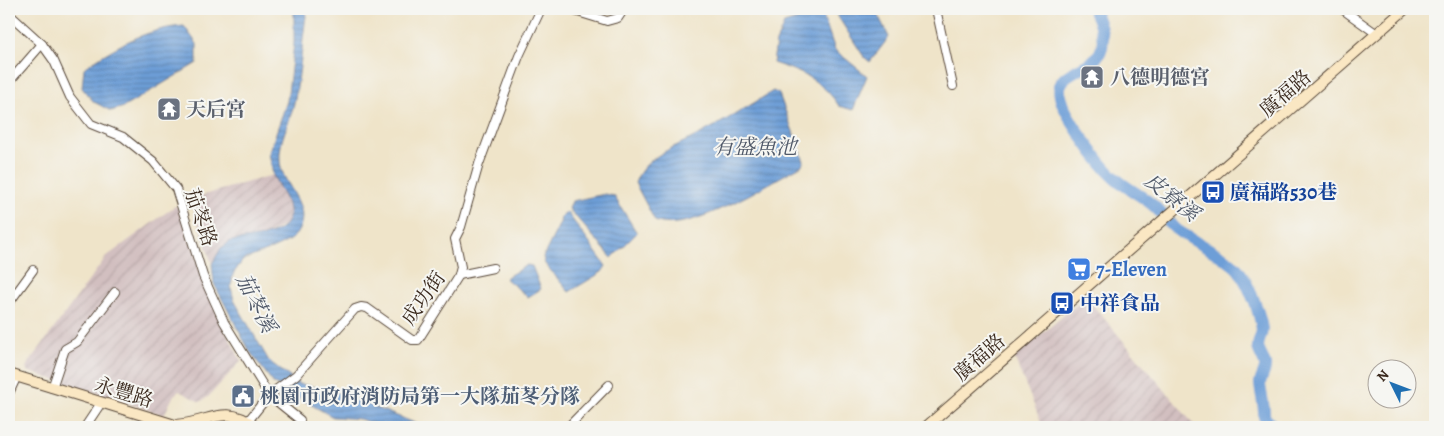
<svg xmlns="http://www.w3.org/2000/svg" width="1444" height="436" viewBox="0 0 1444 436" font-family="Alegreya,'Noto Serif TC',serif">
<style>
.industrial{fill:url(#industrial-furrows)}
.water{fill:url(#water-rules);stroke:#54647a}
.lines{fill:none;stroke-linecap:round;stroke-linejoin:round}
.river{stroke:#6d9ed7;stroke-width:12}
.street-casing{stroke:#564638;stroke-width:10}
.secondary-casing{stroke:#564638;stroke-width:12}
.street{stroke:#fff;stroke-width:8}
.secondary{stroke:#fae7c3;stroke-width:10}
.labels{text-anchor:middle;stroke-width:4;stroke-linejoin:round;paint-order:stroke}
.worship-label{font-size:20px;font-weight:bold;fill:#5b616d;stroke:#f6f6f2;text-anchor:start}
.street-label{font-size:20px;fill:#3b2a1e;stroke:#f6f6f2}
.transit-label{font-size:20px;font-weight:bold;fill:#164399;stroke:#f6f6f2;text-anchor:start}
.shop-label{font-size:20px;font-weight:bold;fill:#366cbe;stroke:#f6f6f2;text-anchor:start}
.service-label{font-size:20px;font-weight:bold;fill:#4e5e75;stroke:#f6f6f2;text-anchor:start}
.water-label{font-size:21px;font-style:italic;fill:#4f5868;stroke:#f6f6f2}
</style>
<defs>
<pattern id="industrial-furrows" width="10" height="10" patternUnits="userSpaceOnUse" patternTransform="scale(1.25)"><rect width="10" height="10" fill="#d2bfc0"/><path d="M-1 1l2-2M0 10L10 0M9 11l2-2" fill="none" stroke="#b5a4a5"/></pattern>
<pattern id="water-rules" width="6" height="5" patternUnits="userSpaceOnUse" patternTransform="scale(1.25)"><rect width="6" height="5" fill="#6d9ed7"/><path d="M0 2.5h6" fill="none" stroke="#5b81ae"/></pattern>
</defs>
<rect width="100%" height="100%" fill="#f6f6f2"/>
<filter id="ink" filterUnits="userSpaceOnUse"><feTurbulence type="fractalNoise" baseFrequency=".02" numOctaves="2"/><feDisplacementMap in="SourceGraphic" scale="10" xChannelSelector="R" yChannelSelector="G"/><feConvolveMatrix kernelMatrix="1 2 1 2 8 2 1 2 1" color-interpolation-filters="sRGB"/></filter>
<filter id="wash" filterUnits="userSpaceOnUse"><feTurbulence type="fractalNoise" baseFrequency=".0096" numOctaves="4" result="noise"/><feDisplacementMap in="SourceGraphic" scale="20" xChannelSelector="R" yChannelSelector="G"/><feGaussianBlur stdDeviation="1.12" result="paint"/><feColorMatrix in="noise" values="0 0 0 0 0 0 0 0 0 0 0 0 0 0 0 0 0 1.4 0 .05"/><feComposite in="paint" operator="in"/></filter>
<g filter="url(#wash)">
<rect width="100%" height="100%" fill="#efe4c9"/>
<!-- industrial -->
<g class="industrial">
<polygon points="273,175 288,204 290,215 286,224 264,236 221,248 212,264 190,199"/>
<polygon points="175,206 179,208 218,315 241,361 209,396 200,402 179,391 174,395 164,415 27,371 26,367 106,257"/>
<polygon points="1086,297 1196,427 1043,427 1014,357"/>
</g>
<!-- water -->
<g class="water">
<path d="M 294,9 L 307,9 C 302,40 301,72 294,103 C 290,124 278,140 280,162 C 282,186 314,206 297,233 C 289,245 257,254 243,260 L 233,274 L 231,287 L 234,300 L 269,361 L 299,384 L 331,390 L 425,427 L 383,427 L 360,419 L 333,417 L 274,384 L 250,352 L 214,284 L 212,264 L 221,248 L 231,241 L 264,236 L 279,230 L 286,224 L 290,215 L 288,204 L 273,175 L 269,153 L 287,101 L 294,43 Z"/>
<path d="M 812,9 L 821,9 L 835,50 L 867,76 L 853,110 L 839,106 C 822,80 801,72 773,63 L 776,42 L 784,24 L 803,18 Z"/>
<polygon points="833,9 881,9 878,15 889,37 870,62 864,57"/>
<path d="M 184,26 L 197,44 L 197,63 L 124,107 L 111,111 L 94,102 L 82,88 L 84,68 C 113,47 148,28 184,26 Z"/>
<path d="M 773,91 L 779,94 L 804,161 L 801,166 C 769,182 689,236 655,221 L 635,183 C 644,156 676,147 700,134 C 725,121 749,106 773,91 Z"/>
<polygon points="605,194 614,196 637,233 612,258 569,209 572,201"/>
<polygon points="567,212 606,266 602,272 569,292 545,264 543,257 560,223 561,217"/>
<polygon points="527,265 532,266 541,289 528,297 505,278"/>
</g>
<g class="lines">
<!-- river -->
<path class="river" d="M 1093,9 C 1132,85 1040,54 1063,105 C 1072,125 1098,162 1113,176 C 1126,189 1144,196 1156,208 C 1163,215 1169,224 1177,230 C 1192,241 1231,258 1240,272 C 1250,288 1259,310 1262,329 C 1262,335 1258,341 1258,347 C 1259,353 1264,359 1265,365 C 1266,371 1261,377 1260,383 C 1260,392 1265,405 1264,417 L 1274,427"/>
</g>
</g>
<g filter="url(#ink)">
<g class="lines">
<!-- street casing -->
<g class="street-casing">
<g id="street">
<polyline points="568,9 607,21 618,18 624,9"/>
<polyline points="936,9 953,86"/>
<polyline points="1342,9 1377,34"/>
<polyline points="9,14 42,44 54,61 70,97 91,124 123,137 153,161 176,189 203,276 224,322 269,395 300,420"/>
<polyline points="9,82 42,44"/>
<polyline points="459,275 493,268"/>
<polyline points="9,303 33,270"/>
<polyline points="52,388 65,349 77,342 115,292"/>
<polyline points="9,393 17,376"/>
<polyline points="248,421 269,395 296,375 355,309 361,307 367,308 412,340 418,340 459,275 461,267 455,239 461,227 479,164 519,56 541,9"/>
<polyline points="85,427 101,403"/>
<polyline points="568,427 609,385"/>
</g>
</g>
<!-- secondary casing -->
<g class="secondary-casing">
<g id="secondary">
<path d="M 9,374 L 175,425 C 210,423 224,403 256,427"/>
<polyline points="926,427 1405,9"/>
</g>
</g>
<!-- street -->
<use href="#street" class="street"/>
<!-- secondary -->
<use href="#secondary" class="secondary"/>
</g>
</g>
<!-- icons -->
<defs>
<g id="temple-square" transform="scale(1.25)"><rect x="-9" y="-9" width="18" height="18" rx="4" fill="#6b7280" stroke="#f6f6f2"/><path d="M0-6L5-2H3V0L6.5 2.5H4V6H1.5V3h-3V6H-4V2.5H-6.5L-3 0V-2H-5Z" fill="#fff"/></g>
<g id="bus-square" transform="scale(1.25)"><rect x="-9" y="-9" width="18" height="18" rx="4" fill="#1a4fb4" stroke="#f6f6f2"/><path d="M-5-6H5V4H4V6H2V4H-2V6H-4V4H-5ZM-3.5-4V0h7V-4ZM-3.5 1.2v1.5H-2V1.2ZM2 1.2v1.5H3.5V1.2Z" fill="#fff"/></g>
<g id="supermarket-square" transform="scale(1.25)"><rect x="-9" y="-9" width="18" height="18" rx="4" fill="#3f7fe0" stroke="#f6f6f2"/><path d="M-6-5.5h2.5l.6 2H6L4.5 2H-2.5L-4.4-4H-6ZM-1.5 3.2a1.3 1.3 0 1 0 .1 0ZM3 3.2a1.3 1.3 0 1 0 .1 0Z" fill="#fff"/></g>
<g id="civic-square" transform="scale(1.25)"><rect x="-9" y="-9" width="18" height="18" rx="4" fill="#5c6f8a" stroke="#f6f6f2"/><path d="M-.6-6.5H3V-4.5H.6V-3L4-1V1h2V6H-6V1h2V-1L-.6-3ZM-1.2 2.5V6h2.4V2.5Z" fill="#fff"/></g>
</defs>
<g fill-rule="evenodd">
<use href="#temple-square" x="1092" y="77"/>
<use href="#temple-square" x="169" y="109"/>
<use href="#bus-square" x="1213" y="192"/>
<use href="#supermarket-square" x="1079" y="269"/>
<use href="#bus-square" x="1062" y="303"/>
<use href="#civic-square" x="243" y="396"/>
</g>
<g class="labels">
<!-- worship labels -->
<g class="worship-label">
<text x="1110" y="84">八德明德宮</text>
<text x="186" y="116">天后宮</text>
</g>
<!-- street labels -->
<g class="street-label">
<text transform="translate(1285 93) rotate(-41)" y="7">廣福路</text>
<text transform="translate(201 217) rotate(71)" y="7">茄苳路</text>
<text transform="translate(423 298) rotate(-55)" y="7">成功街</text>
<text transform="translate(979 357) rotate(-41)" y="7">廣福路</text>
<text transform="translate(124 392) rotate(17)" y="7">永豐路</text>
</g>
<!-- transit labels -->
<g class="transit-label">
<text x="1230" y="199">廣福路530巷</text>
<text x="1080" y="310">中祥食品</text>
</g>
<!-- shop labels -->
<g class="shop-label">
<text x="1096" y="276">7-Eleven</text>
</g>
<!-- service labels -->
<g class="service-label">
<text x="260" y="403">桃園市政府消防局第一大隊茄苳分隊</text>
</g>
<!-- water labels -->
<g class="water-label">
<text x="755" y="154">有盛魚池</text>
<text transform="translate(1172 197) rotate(39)" y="7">皮寮溪</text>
<text transform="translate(256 303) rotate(63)" y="7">茄苳溪</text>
</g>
</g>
<!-- margin -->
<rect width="1444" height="436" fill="none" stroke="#f6f6f2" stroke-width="30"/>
<!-- north arrow -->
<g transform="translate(1392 384) rotate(312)"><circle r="24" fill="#f6f6f2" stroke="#aba49d"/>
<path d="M0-4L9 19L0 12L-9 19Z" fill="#1f6fb2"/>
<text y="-8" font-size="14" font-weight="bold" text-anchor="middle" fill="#3b2a1e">N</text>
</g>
</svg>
